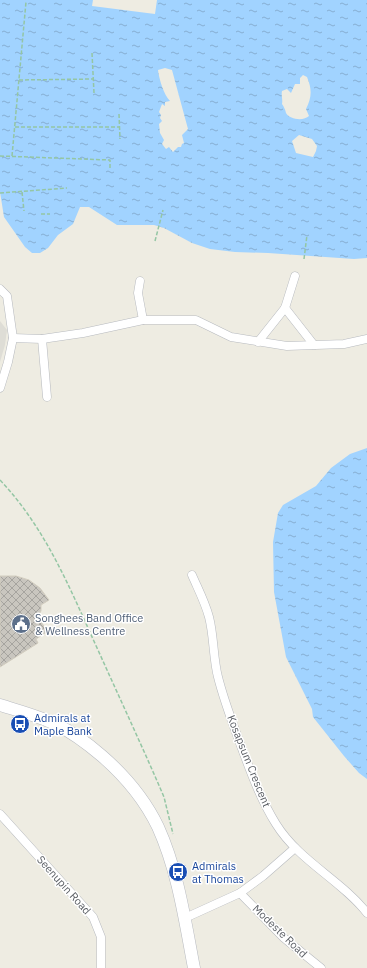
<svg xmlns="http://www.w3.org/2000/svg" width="367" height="968" viewBox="0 0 367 968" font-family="'IBM Plex Sans',sans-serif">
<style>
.industrial{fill:#deddd6}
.water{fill:url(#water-ripples);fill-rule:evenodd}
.pier{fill:#eeece2}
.building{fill:url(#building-cross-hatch);stroke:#d3cec0}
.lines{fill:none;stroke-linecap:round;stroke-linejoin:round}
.minor-casing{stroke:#b7babf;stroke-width:9}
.secondary-casing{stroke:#b8bbc1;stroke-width:13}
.path{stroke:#94c6a4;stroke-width:1.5;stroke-dasharray:4 2;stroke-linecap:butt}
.minor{stroke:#fff;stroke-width:8}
.secondary{stroke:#fff;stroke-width:12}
.labels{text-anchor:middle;stroke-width:3;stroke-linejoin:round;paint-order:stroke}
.service-label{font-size:11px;fill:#4e5e75;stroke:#fff;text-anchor:start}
.transit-label{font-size:11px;fill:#164399;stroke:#fff;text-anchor:start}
.street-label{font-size:11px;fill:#5a5e64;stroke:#fff}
</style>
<defs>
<pattern id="water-ripples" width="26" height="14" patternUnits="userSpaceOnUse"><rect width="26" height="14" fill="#a1d3ff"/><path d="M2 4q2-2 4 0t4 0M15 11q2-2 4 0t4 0" fill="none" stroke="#86aed2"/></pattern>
<pattern id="building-cross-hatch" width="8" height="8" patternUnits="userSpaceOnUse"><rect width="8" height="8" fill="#c9c6bf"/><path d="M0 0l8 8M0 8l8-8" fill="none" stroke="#a6a49f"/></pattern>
</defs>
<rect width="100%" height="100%" fill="#eeece2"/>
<!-- industrial -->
<polygon class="industrial" points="0,321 7,330 5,345 0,362"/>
<!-- water -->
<g class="water">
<path d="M 0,0 L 367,0 L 367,258 L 354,259 L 268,253 L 235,252 L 210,249 L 192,243 L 164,228 L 154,225 L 117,225 L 89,207 L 80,207 L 73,224 L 58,235 L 48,248 L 40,253 L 32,253 L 25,247 L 4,217 L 0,192 ZM 165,68 L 172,70 L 188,129 L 182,135 L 184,143 L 182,144 L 181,147 L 178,147 L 173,152 L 169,147 L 166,149 L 162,144 L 164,140 L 160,133 L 159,124 L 162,121 L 160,118 L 161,115 L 159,112 L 162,104 L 165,106 L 165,102 L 170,101 C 164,95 159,79 158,70 ZM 303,75 L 307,77 C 312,89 312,97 306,109 L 309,116 C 304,121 290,120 286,113 C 285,109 284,107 282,104 C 283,99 281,96 282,91 L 287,89 L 291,93 L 295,84 L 300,84 L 300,78 ZM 299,135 L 312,139 L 317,146 L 316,151 L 313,157 L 296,153 L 292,141 Z"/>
<polygon points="367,448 367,779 359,773 344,756 313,717 312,709 286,657 274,592 273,542 278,513 283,505 316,486 331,468 350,454"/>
</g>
<!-- pier -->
<polygon class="pier" points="93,0 157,0 155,14 92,6"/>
<!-- building -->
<polygon class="building" points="0,576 16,576 29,580 40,588 49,600 41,605 41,611 38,616 47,632 36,639 38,643 0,667"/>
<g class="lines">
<!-- minor casing -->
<g class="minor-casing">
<g id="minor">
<polyline points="140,281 138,293 143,320"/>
<polyline points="0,289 7,296 13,338 8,362 0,388"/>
<polyline points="285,308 314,345"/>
<polyline points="13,338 42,339 83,333 143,320 196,320 231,337 287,346 344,344 367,339"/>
<polyline points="42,339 47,397"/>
<polyline points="258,342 285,308 295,276"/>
<path d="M 192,575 C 198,589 205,602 209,617 C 214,636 213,658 218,677 C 224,701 233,724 241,746 C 251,773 261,800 276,824 C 299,861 341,880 367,913"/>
<polyline points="0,814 93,917 101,937 101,968"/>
<polyline points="240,893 284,938 321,968"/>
<polyline points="185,918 240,893 263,876 295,848"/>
</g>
</g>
<!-- secondary casing -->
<g class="secondary-casing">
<path id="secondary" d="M 0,705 C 19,711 39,716 57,725 C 74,733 88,744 102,756 C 125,776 145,800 158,827 C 178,871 185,921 194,968"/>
</g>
<!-- path -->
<g class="path">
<polyline points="92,53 94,93"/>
<polyline points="19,80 94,79"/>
<polyline points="119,114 120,139"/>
<polyline points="15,127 120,127"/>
<polyline points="0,156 110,160 110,170"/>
<polyline points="12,156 26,2"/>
<polyline points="22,192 24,211"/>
<polyline points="0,193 67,188"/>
<polyline points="41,214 50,214"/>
<polyline points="155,241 163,210"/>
<polyline points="304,259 307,235"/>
<path d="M 0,480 C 47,530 70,589 98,650 C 120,699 143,748 164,797 L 173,834"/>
</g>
<!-- minor -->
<use href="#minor" class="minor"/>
<!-- secondary -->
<use href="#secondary" class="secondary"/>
</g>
<!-- icons -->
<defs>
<g id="civic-disc" transform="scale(1)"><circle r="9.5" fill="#5c6f8a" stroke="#fff"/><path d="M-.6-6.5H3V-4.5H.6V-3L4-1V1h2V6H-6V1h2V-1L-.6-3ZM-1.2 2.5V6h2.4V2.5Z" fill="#fff"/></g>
<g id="bus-disc" transform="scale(1)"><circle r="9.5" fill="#1a4fb4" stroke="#fff"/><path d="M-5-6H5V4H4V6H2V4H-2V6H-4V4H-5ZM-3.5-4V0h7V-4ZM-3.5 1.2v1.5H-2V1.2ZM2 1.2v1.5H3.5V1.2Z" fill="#fff"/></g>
</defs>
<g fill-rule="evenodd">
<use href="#civic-disc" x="21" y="624"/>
<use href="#bus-disc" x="20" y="724"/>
<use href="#bus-disc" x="178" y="872"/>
</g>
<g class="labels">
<!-- service labels -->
<g class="service-label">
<text x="35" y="622">Songhees Band Office<tspan x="35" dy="13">&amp; Wellness Centre</tspan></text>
</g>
<!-- transit labels -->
<g class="transit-label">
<text x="34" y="722">Admirals at<tspan x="34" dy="13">Maple Bank</tspan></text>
<text x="192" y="870">Admirals<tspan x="192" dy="13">at Thomas</tspan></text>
</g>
<!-- street labels -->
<g class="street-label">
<text transform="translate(249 761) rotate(68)" y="4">Kosapsum Crescent</text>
<text transform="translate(64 885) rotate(48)" y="4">Seenupin Road</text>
<text transform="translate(280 931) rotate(44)" y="4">Modeste Road</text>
</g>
</g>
</svg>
